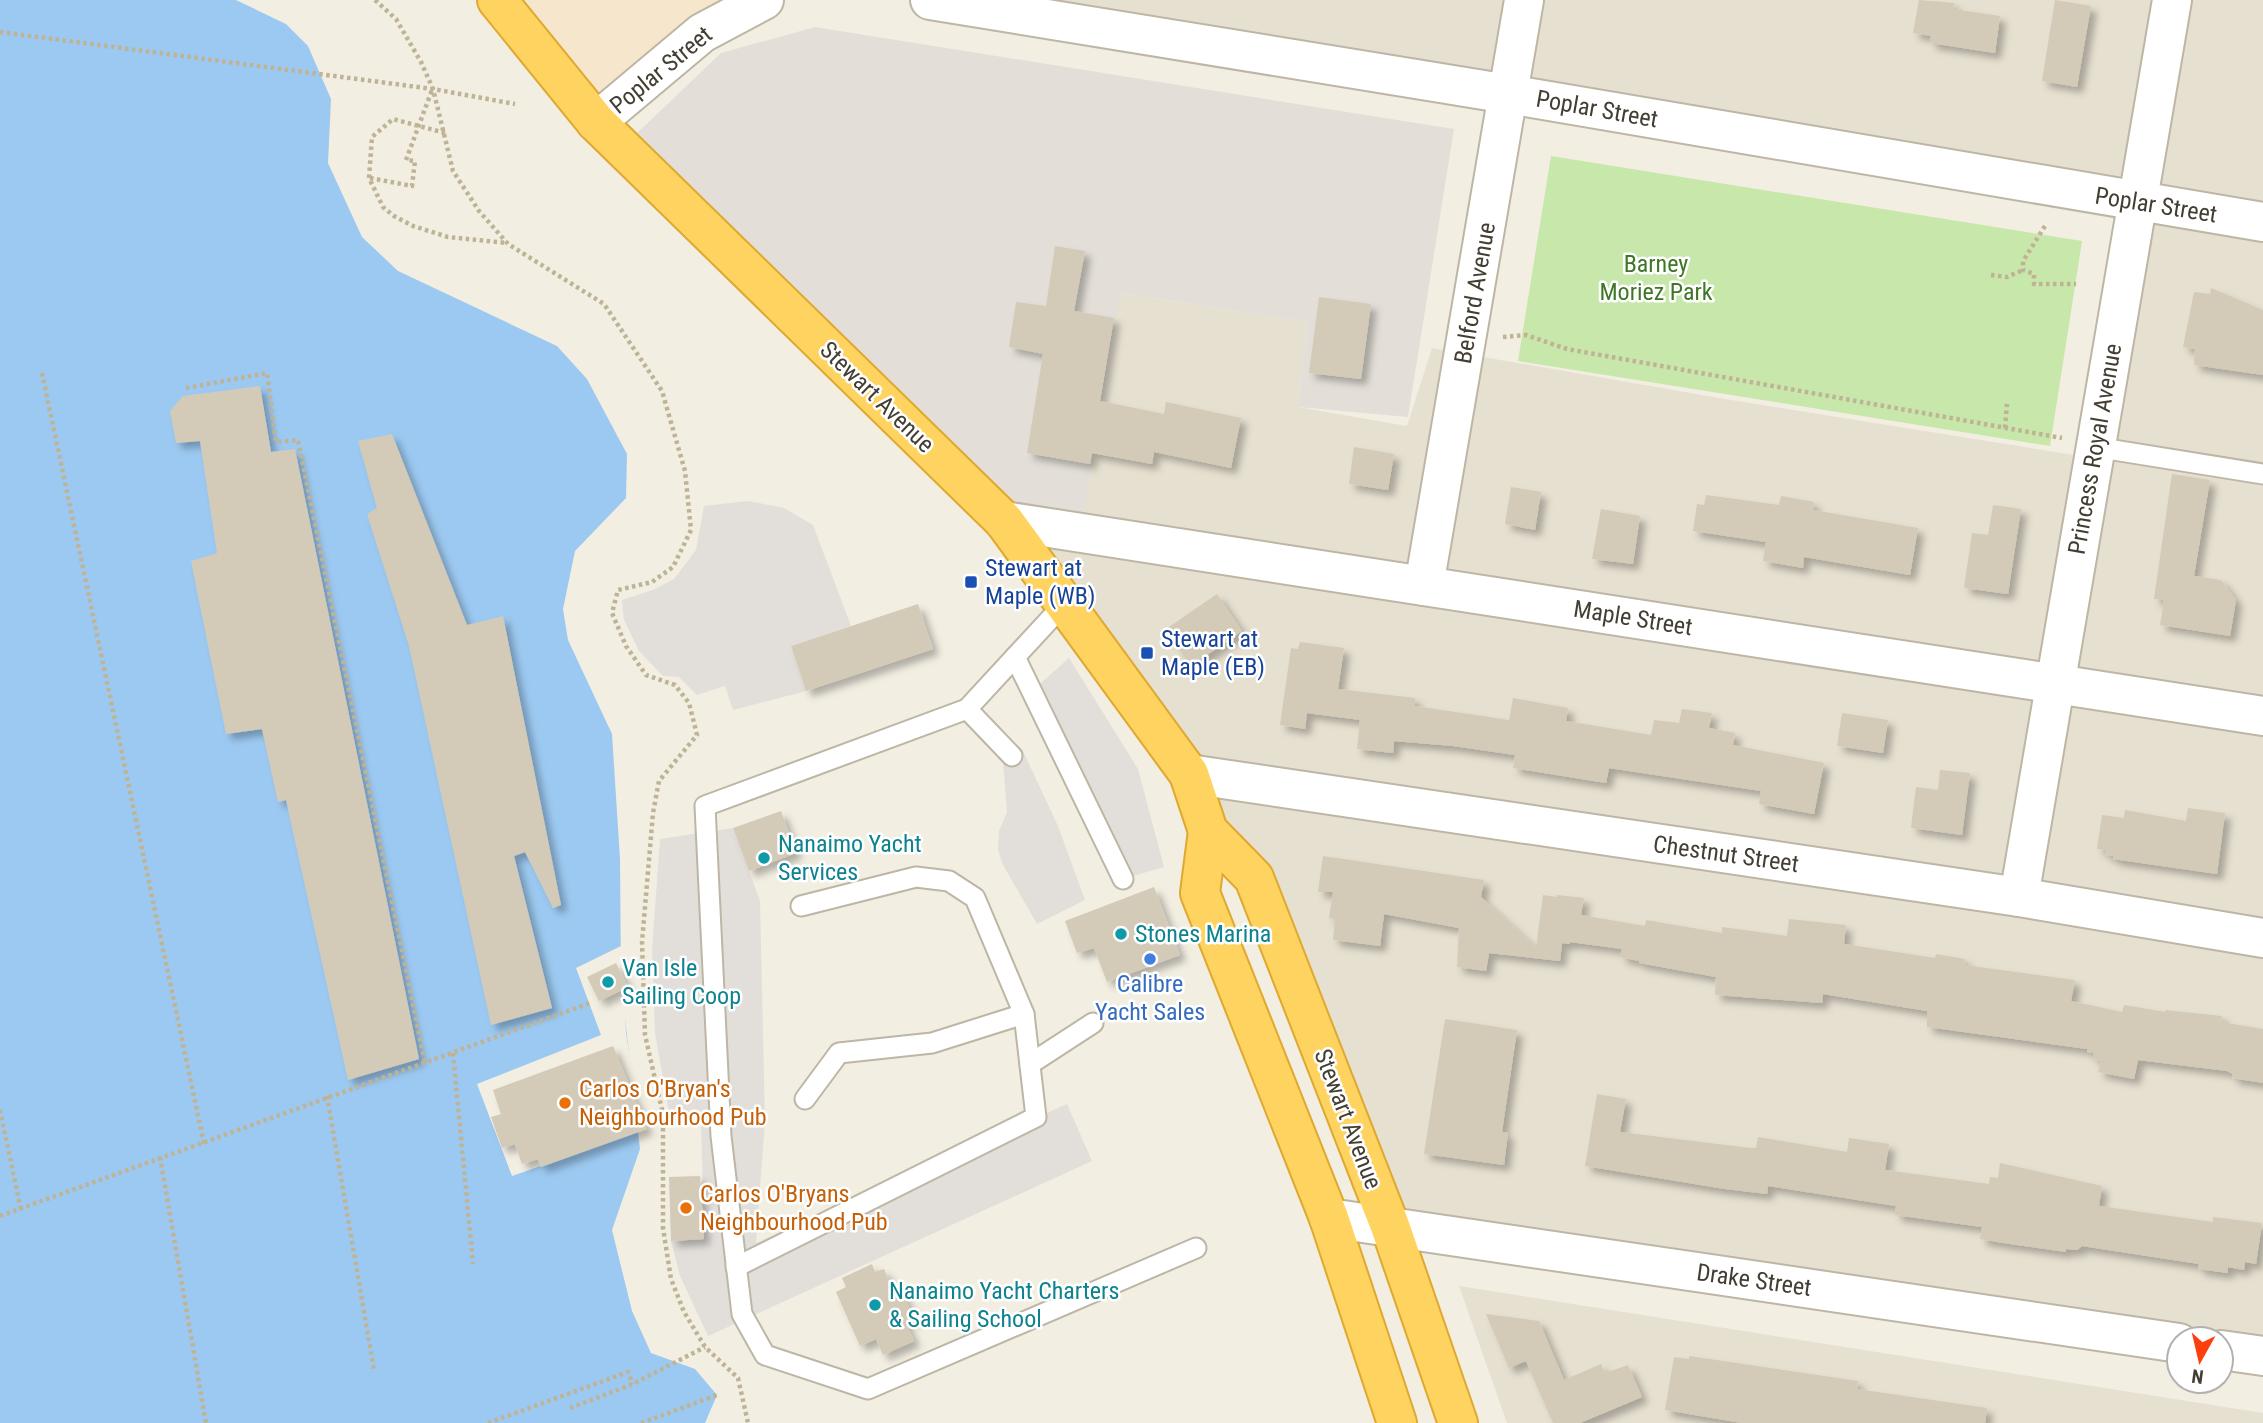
<svg xmlns="http://www.w3.org/2000/svg" width="2263" height="1423" viewBox="0 0 2263 1423" font-family="'Roboto Condensed',sans-serif">
<style>
.residential{fill:#e6e0d0}
.commercial{fill:#f5e6cc}
.industrial{fill:#e3dfd8}
.green{fill:#c8e7aa}
.parking{fill:#e2dfdb}
.water{fill:#9cc9f1}
.pier{fill:#f2eee2}
.building{fill:#d3cab8;filter:url(#shadow)}
.lines{fill:none;stroke-linecap:round;stroke-linejoin:round}
.lane-casing{stroke:#bdb6a5;stroke-width:23}
.street-casing{stroke:#bdb6a5;stroke-width:42}
.highway-casing{stroke:#dfa82f;stroke-width:42}
.path{stroke:#bfb396;stroke-width:4.5;stroke-dasharray:3.5 3.5;stroke-linecap:butt}
.lane{stroke:#fff;stroke-width:19}
.street{stroke:#fff;stroke-width:38}
.highway{stroke:#ffd360;stroke-width:38}
.transit-dot{fill:#1a4fb4;stroke:#fff;stroke-width:2.5}
.culture-dot{fill:#0f9aa8;stroke:#fff;stroke-width:2.5}
.shop-dot{fill:#3f7fe0;stroke:#fff;stroke-width:2.5}
.food-dot{fill:#e8710a;stroke:#fff;stroke-width:2.5}
.labels{text-anchor:middle;stroke-width:5;stroke-linejoin:round;paint-order:stroke}
.street-label{font-size:24px;fill:#433e33;stroke:#fff}
.park-label{font-size:24px;fill:#3f7526;stroke:#fff}
.transit-label{font-size:24px;fill:#164399;stroke:#fff;text-anchor:start}
.culture-label{font-size:24px;fill:#0d838f;stroke:#fff;text-anchor:start}
.shop-label{font-size:24px;fill:#366cbe;stroke:#fff}
.food-label{font-size:24px;fill:#c56008;stroke:#fff;text-anchor:start}
</style>
<defs>
<filter id="shadow"><feDropShadow dx="6" dy="6" stdDeviation="3.5" flood-color="#0004"/></filter>
</defs>
<rect width="100%" height="100%" fill="#f2eee2"/>
<!-- residential -->
<g class="residential">
<polygon points="995,0 2263,0 2263,209"/>
<polygon points="2143,214 2263,227 2263,1350 2221,1339 2186,1339 1394,1221 1259,874 1008,516 1082,527 1119,293 1308,322 1298,407 1407,426 1432,348 1719,398 2099,459"/>
<polygon points="1459,1286 2263,1413 2263,1423 1507,1423"/>
</g>
<!-- commercial -->
<polygon class="commercial" points="508,0 749,0 594,111"/>
<!-- industrial -->
<polygon class="industrial" points="815,27 1454,129 1408,417 1298,407 1308,322 1120,293 1082,528 1008,516 637,133 721,53"/>
<!-- green -->
<polygon class="green" points="1551,156 2082,241 2050,446 1518,361"/>
<!-- parking -->
<g class="parking">
<polygon points="748,501 784,508 813,525 851,626 791,646 806,691 733,710 725,686 697,695 679,677 663,676 639,651 624,620 622,600 653,590 674,579 696,550 704,506"/>
<polygon points="1069,658 1138,769 1164,867 1123,879 1032,691"/>
<polygon points="1022,749 1058,826 1085,900 1037,924 1003,865 998,850 999,831 1007,812 1003,762"/>
<polygon points="733,828 760,901 765,1121 756,1243 1067,1104 1092,1161 708,1336 680,1276 671,1241 704,1238 701,1119 671,1124 655,1033 652,950 660,839"/>
</g>
<!-- water -->
<polygon class="water" points="0,0 236,0 286,24 308,46 331,99 328,163 362,237 398,271 557,346 587,379 627,454 626,498 575,551 563,609 568,640 612,734 620,859 621,984 640,1149 612,1230 632,1311 651,1353 695,1369 717,1395 705,1423 0,1423"/>
<!-- pier -->
<polygon class="pier" points="621,946 626,1033 641,1131 512,1176 477,1084 601,1035 576,968"/>
<!-- building -->
<g class="building">
<polygon points="1919,0 1954,3 1953,9 2000,16 1995,53 1930,43 1931,36 1913,33"/>
<polygon points="2055,0 2091,6 2077,87 2042,81"/>
<polygon points="1055,246 1085,251 1074,311 1114,318 1100,401 1164,414 1166,402 1241,418 1231,468 1154,452 1152,464 1092,453 1090,464 1027,453 1043,354 1009,347 1016,302 1046,306"/>
<polygon points="2211,288 2263,310 2263,375 2194,365 2195,349 2183,347 2194,292 2210,294"/>
<polygon points="1319,297 1371,304 1361,379 1309,373"/>
<polygon points="260,386 271,452 295,449 419,1059 348,1080 286,800 278,802 262,729 226,734 191,561 217,553 200,441 176,443 170,411 183,396"/>
<polygon points="392,434 467,625 503,616 561,905 553,908 525,852 514,856 552,1008 491,1025 409,646 367,514 377,508 358,441"/>
<polygon points="1354,447 1394,454 1388,490 1349,484"/>
<polygon points="2172,474 2210,480 2194,576 2221,580 2236,600 2230,636 2160,625 2164,600 2154,599"/>
<polygon points="1511,487 1541,492 1535,530 1505,524"/>
<polygon points="1706,495 1779,505 1781,496 1814,502 1813,510 1918,528 1910,575 1804,557 1803,568 1763,561 1766,542 1693,531 1697,504 1704,505"/>
<polygon points="1993,505 2021,509 2008,594 1964,588 1972,533 1988,535"/>
<polygon points="1601,509 1640,516 1633,564 1592,559"/>
<polygon points="1217,594 1242,631 1191,666 1166,629"/>
<polygon points="918,604 933,649 806,691 791,646"/>
<polygon points="1300,642 1344,648 1338,689 1415,698 1415,706 1509,720 1513,698 1568,708 1566,721 1651,735 1654,720 1679,723 1682,709 1712,713 1709,728 1735,733 1733,745 1824,763 1814,814 1759,804 1761,791 1609,768 1606,783 1513,768 1515,755 1453,746 1394,741 1393,753 1357,749 1360,720 1307,713 1305,729 1280,725 1291,648 1298,649"/>
<polygon points="1842,713 1888,720 1883,753 1837,746"/>
<polygon points="1940,770 1970,773 1962,835 1911,828 1916,787 1938,790"/>
<polygon points="2188,808 2225,813 2217,874 2113,859 2113,856 2105,855 2106,850 2097,849 2102,815 2124,818 2125,810 2186,821"/>
<polygon points="781,811 796,853 749,871 733,828"/>
<polygon points="1323,856 1484,880 1481,897 1536,948 1543,895 1557,897 1557,895 1584,898 1581,915 1645,926 1646,920 1722,933 1722,927 1787,936 1789,919 1846,925 1844,944 1935,958 1936,954 1965,959 1964,965 2075,980 2071,1001 2122,1012 2124,1005 2165,1012 2165,1010 2222,1016 2221,1022 2263,1029 2263,1083 2232,1078 2233,1074 2227,1071 2138,1060 2134,1079 2098,1072 2101,1061 2093,1059 2094,1053 2087,1052 2087,1049 1927,1027 1927,1011 1823,994 1822,1003 1715,995 1716,977 1639,963 1639,961 1620,957 1622,949 1570,942 1570,944 1562,943 1560,961 1489,953 1486,971 1457,967 1459,928 1384,914 1380,946 1333,940 1335,919 1329,918 1333,892 1318,892"/>
<polygon points="1154,887 1180,955 1107,982 1094,948 1077,953 1065,921"/>
<polygon points="616,963 628,987 599,1001 587,977"/>
<polygon points="1445,1019 1517,1030 1502,1132 1508,1133 1504,1165 1424,1154"/>
<polygon points="613,1046 647,1129 541,1167 538,1159 522,1164 515,1144 502,1148 491,1117 501,1114 493,1090"/>
<polygon points="1597,1094 1626,1099 1620,1132 1750,1148 1756,1148 1758,1137 1847,1152 1849,1138 1889,1144 1885,1170 1989,1184 1990,1177 1998,1178 2000,1163 2102,1186 2099,1206 2213,1222 2213,1217 2262,1223 2256,1264 2245,1262 2244,1270 2228,1267 2228,1273 2198,1269 2199,1264 2082,1246 2077,1250 2066,1249 2066,1252 2003,1243 1980,1239 1982,1227 1895,1215 1896,1206 1768,1186 1767,1194 1725,1189 1585,1166"/>
<polygon points="700,1176 704,1239 671,1241 669,1177"/>
<polygon points="872,1264 875,1272 884,1269 892,1288 899,1285 914,1318 905,1321 914,1341 883,1355 876,1339 860,1346 836,1292 846,1287 842,1278"/>
<polygon points="1486,1314 1539,1321 1564,1380 1601,1364 1605,1373 1628,1365 1642,1397 1580,1423 1553,1423 1526,1361 1509,1368"/>
<polygon points="1689,1356 1858,1381 1857,1389 1987,1408 1985,1423 1742,1423 1665,1410 1674,1357 1689,1359"/>
</g>
<g class="lines">
<!-- lane casing -->
<g class="lane-casing">
<g id="lane">
<polyline points="2095,447 2263,474"/>
<polyline points="1064,604 967,709 705,806 721,1136 742,1314 765,1355 868,1389 1196,1248"/>
<polyline points="1015,657 1123,879"/>
<polyline points="967,709 1012,756"/>
<polyline points="801,906 916,877 949,881 975,898 1024,1014"/>
<polyline points="1030,1064 1093,1023"/>
<polyline points="736,1267 1036,1117 1024,1014 932,1043 839,1053 805,1099"/>
</g>
</g>
<!-- street casing -->
<g class="street-casing">
<g id="street">
<polyline points="930,0 1508,94 2263,222"/>
<polyline points="596,122 702,33 764,0"/>
<polyline points="1004,521 2263,716"/>
<polyline points="1424,586 1524,0"/>
<polyline points="1189,774 2019,897 2263,938"/>
<polyline points="2019,897 2172,0"/>
<polyline points="1329,1218 2179,1343"/>
<polyline points="2221,1350 2263,1356"/>
</g>
</g>
<!-- highway casing -->
<g class="highway-casing">
<g id="highway">
<polyline points="497,0 596,122 1004,521 1189,774 1208,831 1254,878 1390,1226 1458,1423"/>
<polyline points="1208,831 1200,893 1329,1218 1397,1423"/>
</g>
</g>
<!-- path -->
<g class="path">
<polyline points="375,0 396,19 421,62 433,89 453,171 479,211 508,244 604,304 662,391 685,471 691,530 673,567 652,582 618,590 612,613 626,646 646,675 675,685 689,703 697,735 659,781 653,813 642,942 645,1035 663,1114 663,1228 671,1279 684,1312 705,1347 738,1378 748,1423"/>
<polyline points="0,32 433,89 515,104"/>
<polyline points="445,133 393,119 372,137 369,178 383,207 394,216 413,226 448,237 507,243"/>
<polyline points="370,178 412,186 415,161 406,160 432,90"/>
<polyline points="2045,226 2023,261 2023,270 2034,274 2034,284 2076,284"/>
<polyline points="1991,275 2007,277 2023,270"/>
<polyline points="1503,337 1526,335 1567,349 2062,438"/>
<polyline points="42,373 204,1144"/>
<polyline points="186,388 267,373 276,442 298,440 425,1063"/>
<polyline points="2005,428 2007,404"/>
<polyline points="453,1053 473,1264"/>
<polyline points="327,1096 374,1370"/>
<polyline points="0,1110 21,1210"/>
<polyline points="160,1157 206,1423"/>
<polyline points="0,1216 590,1003"/>
<polyline points="570,1408 633,1384 705,1347"/>
<polyline points="488,1423 628,1372 633,1384"/>
<polyline points="641,1423 717,1395"/>
</g>
<!-- lane -->
<use href="#lane" class="lane"/>
<!-- street -->
<use href="#street" class="street"/>
<!-- highway -->
<use href="#highway" class="highway"/>
</g>
<!-- markers -->
<g class="transit-dot">
<rect x="964" y="575" width="14" height="14" rx="3.5"/>
<rect x="1140" y="646" width="14" height="14" rx="3.5"/>
</g>
<g class="culture-dot">
<circle cx="764" cy="858" r="7"/>
<circle cx="1121" cy="934" r="7"/>
<circle cx="608" cy="982" r="7"/>
<circle cx="875" cy="1305" r="7"/>
</g>
<circle class="shop-dot" cx="1150" cy="959" r="7"/>
<g class="food-dot">
<circle cx="565" cy="1103" r="7"/>
<circle cx="686" cy="1208" r="7"/>
</g>
<g class="labels">
<!-- street labels -->
<g class="street-label">
<text transform="translate(661 70) rotate(-39)" y="8">Poplar Street</text>
<text transform="translate(1597 109) rotate(10)" y="8">Poplar Street</text>
<text transform="translate(2156 205) rotate(9)" y="8">Poplar Street</text>
<text transform="translate(1475 293) rotate(-80)" y="8">Belford Avenue</text>
<text transform="translate(877 397) rotate(44)" y="8">Stewart Avenue</text>
<text transform="translate(2095 449) rotate(-80)" y="8">Princess Royal Avenue</text>
<text transform="translate(1633 618) rotate(9)" y="8">Maple Street</text>
<text transform="translate(1726 854) rotate(8)" y="8">Chestnut Street</text>
<text transform="translate(1348 1119) rotate(69)" y="8">Stewart Avenue</text>
<text transform="translate(1754 1280) rotate(8)" y="8">Drake Street</text>
</g>
<!-- park labels -->
<g class="park-label">
<text x="1656" y="272">Barney<tspan x="1656" dy="28">Moriez Park</tspan></text>
</g>
<!-- transit labels -->
<g class="transit-label">
<text x="985" y="576">Stewart at<tspan x="985" dy="28">Maple (WB)</tspan></text>
<text x="1161" y="647">Stewart at<tspan x="1161" dy="28">Maple (EB)</tspan></text>
</g>
<!-- culture labels -->
<g class="culture-label">
<text x="778" y="852">Nanaimo Yacht<tspan x="778" dy="28">Services</tspan></text>
<text x="1135" y="942">Stones Marina</text>
<text x="622" y="976">Van Isle<tspan x="622" dy="28">Sailing Coop</tspan></text>
<text x="889" y="1299">Nanaimo Yacht Charters<tspan x="889" dy="28">&amp; Sailing School</tspan></text>
</g>
<!-- shop labels -->
<g class="shop-label">
<text x="1150" y="992">Calibre<tspan x="1150" dy="28">Yacht Sales</tspan></text>
</g>
<!-- food labels -->
<g class="food-label">
<text x="579" y="1097">Carlos O'Bryan's<tspan x="579" dy="28">Neighbourhood Pub</tspan></text>
<text x="700" y="1202">Carlos O'Bryans<tspan x="700" dy="28">Neighbourhood Pub</tspan></text>
</g>
</g>
<!-- north arrow -->
<g transform="translate(2200 1360) rotate(188)"><circle r="33" fill="#ffffff" stroke="#b4b2ad" stroke-width="2"/>
<path d="M0-5L12 26L0 18L-12 26Z" fill="#fd3f0d"/>
<text y="-10" font-size="19" font-weight="bold" text-anchor="middle" fill="#433e33">N</text>
</g>
</svg>
